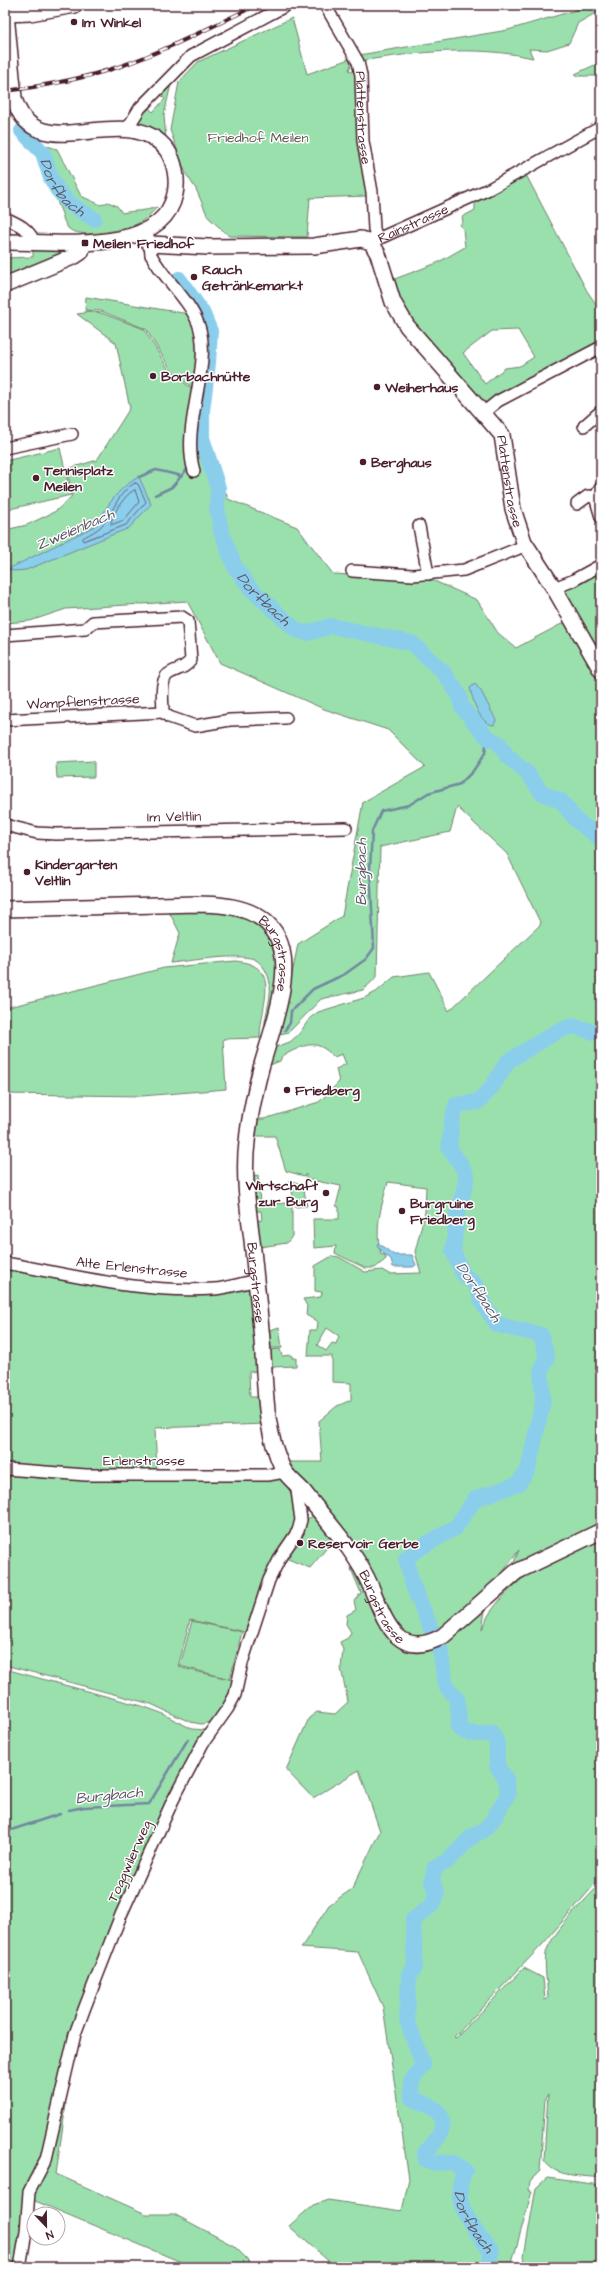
<svg xmlns="http://www.w3.org/2000/svg" width="606" height="2272" viewBox="0 0 606 2272" font-family="'Architects Daughter',sans-serif">
<style>
.green{fill:#9ae0ad;stroke:#72806c;fill-rule:evenodd}
.water{fill:#8bceec;stroke:#71889f}
.lines{fill:none;stroke-linecap:round;stroke-linejoin:round}
.shore{stroke:#646578;stroke-width:1}
.stream{stroke:#71889f;stroke-width:2.5}
.river{stroke:#8bceec;stroke-width:16}
.street-casing{stroke:#4a1f2b;stroke-width:14}
.secondary-casing{stroke:#4a1f2b;stroke-width:18}
.street{stroke:#fff;stroke-width:11}
.secondary{stroke:#fff;stroke-width:15}
.rail-casing{stroke:#4a1f2b;stroke-width:4}
.rail{stroke:#fff;stroke-width:2.5;stroke-dasharray:8;stroke-linecap:butt}
.poi-dot{fill:#4a1f2b;stroke:#fff;stroke-width:1.5}
.labels{text-anchor:middle;stroke-width:3;stroke-linejoin:round;paint-order:stroke}
.poi-label{font-size:14px;font-weight:bold;fill:#4a1f2b;stroke:#fff;text-anchor:start}
.street-label{font-size:14px;fill:#4a1f2b;stroke:#fff}
.park-label{font-size:14px;fill:#625952;stroke:#fff}
.water-label{font-size:15px;font-style:italic;fill:#5e5465;stroke:#fff}
</style>
<rect width="100%" height="100%" fill="#fff"/>
<filter id="ink" filterUnits="userSpaceOnUse"><feTurbulence type="fractalNoise" baseFrequency=".025" numOctaves="2"/><feDisplacementMap in="SourceGraphic" scale="8" xChannelSelector="R" yChannelSelector="G"/><feConvolveMatrix kernelMatrix="1 2 1 2 8 2 1 2 1" color-interpolation-filters="sRGB"/></filter>
<g filter="url(#ink)">
<!-- green -->
<g class="green">
<path d="M 593,5 L 601,5 L 601,10 L 578,23 L 569,43 L 547,50 L 529,49 L 533,58 C 474,45 419,52 360,61 L 359,55 L 508,30 Z"/>
<polygon points="292,18 307,74 352,58 353,60 349,70 356,73 367,196 310,198 307,237 229,236 208,217 196,189 186,174 170,130 179,82 198,62"/>
<polygon points="601,62 601,76 575,76 575,74"/>
<polygon points="171,84 164,115 166,140 153,130 140,124 139,120 147,106 153,112 165,99 160,94"/>
<path d="M 44,145 L 57,149 L 81,196 L 101,205 L 108,202 L 117,206 L 122,213 C 136,210 143,212 157,207 C 152,213 146,219 139,223 C 125,230 79,240 68,228 C 65,225 63,218 62,214 C 52,190 48,170 44,145 Z"/>
<path d="M 525,173 L 587,291 L 601,311 L 601,342 L 484,405 L 414,325 L 398,301 L 392,280 L 437,263 L 465,247 L 463,229 L 460,225 L 463,221 L 462,217 L 475,210 L 475,199 ZM 518,330 L 534,357 L 520,366 L 505,368 L 485,384 L 463,353 L 492,331 Z"/>
<polygon points="33,247 61,249 61,253 5,277 5,258 33,257"/>
<path d="M 86,297 L 189,314 C 203,340 199,362 194,389 L 171,370 L 146,329 L 101,311 L 85,310 Z"/>
<path d="M 85,311 L 101,313 L 144,329 L 170,372 L 191,388 L 228,499 L 297,527 L 333,574 L 432,580 L 477,600 L 498,633 L 516,648 L 569,620 L 601,678 L 601,1528 L 512,1567 L 519,1550 L 488,1593 L 482,1629 C 485,1625 486,1618 490,1613 C 518,1572 558,1556 601,1536 L 601,1877 L 542,1945 L 454,2037 L 456,2038 L 524,1968 L 543,1978 L 545,2000 L 548,1997 C 547,1983 544,1967 546,1953 C 549,1936 588,1897 601,1883 L 601,2178 C 583,2175 554,2178 544,2160 L 548,2094 L 545,2099 L 540,2171 L 530,2181 L 529,2190 L 532,2191 L 512,2263 L 513,2267 L 335,2267 L 289,2226 L 313,2205 L 328,2200 L 402,2211 L 409,2179 L 383,2007 L 358,1952 L 301,1948 L 329,1905 L 352,1889 L 380,1831 L 359,1770 L 313,1798 L 286,1770 L 309,1718 L 317,1712 L 335,1714 L 348,1702 L 341,1668 L 343,1650 L 340,1642 L 348,1638 L 351,1632 L 346,1624 L 347,1615 L 356,1610 L 354,1601 L 361,1593 L 351,1569 L 356,1565 L 289,1462 L 322,1462 L 319,1421 L 337,1406 L 351,1400 L 351,1383 L 332,1382 L 332,1356 L 308,1356 L 310,1330 L 317,1330 L 318,1322 L 306,1315 L 307,1306 L 303,1299 L 321,1297 L 322,1292 L 315,1291 L 315,1266 L 332,1256 L 339,1257 L 365,1272 L 382,1270 L 389,1274 L 421,1273 L 415,1252 L 425,1212 L 426,1187 L 388,1182 C 381,1208 374,1228 381,1254 L 386,1256 L 386,1259 L 375,1268 L 365,1268 L 335,1253 L 336,1246 L 314,1248 L 313,1219 L 339,1219 L 339,1207 L 336,1206 L 341,1186 L 306,1179 L 306,1174 L 304,1176 L 286,1171 L 275,1136 L 255,1136 L 257,1119 L 264,1119 L 319,1102 L 339,1082 L 336,1069 L 346,1064 L 342,1054 L 334,1057 C 315,1037 305,1045 282,1056 L 280,1061 L 270,1065 L 275,1047 L 290,1042 L 299,1034 L 310,1018 L 318,1012 L 364,998 L 376,992 L 394,977 L 429,972 L 449,1011 L 541,924 L 507,854 L 457,807 L 450,832 L 380,847 L 377,977 L 363,990 L 321,999 L 289,1032 L 280,1034 L 298,944 L 342,916 L 363,802 L 425,767 L 388,730 L 324,709 L 220,663 L 187,601 L 66,609 L 30,621 L 5,623 L 5,530 L 27,525 L 56,511 L 72,496 L 67,469 L 97,460 L 130,408 L 116,343 L 77,314 L 85,313 ZM 327,1328 L 339,1336 L 336,1344 L 332,1343 L 326,1351 L 317,1345 Z"/>
<polygon points="60,448 71,495 5,510 5,461"/>
<polygon points="601,570 601,654 600,654 563,591"/>
<polygon points="94,761 94,777 57,778 56,763"/>
<path d="M 168,910 L 225,910 L 258,923 L 275,943 L 279,970 L 265,1036 C 262,1019 272,1002 270,984 C 269,975 263,963 254,959 C 237,953 189,961 171,963 L 180,933 Z"/>
<path d="M 235,961 C 284,965 260,1005 260,1038 L 223,1039 L 226,1089 L 142,1096 L 5,1094 L 5,1008 L 164,968 Z"/>
<polygon points="258,1175 260,1204 289,1203 292,1207 292,1236 287,1243 260,1247 256,1221 262,1220 261,1211 255,1211 253,1176"/>
<polygon points="289,1180 303,1185 307,1206 296,1207"/>
<polygon points="5,1266 132,1287 249,1286 259,1371 249,1372 250,1397 262,1397 266,1424 155,1428 157,1472 84,1471 5,1466"/>
<polygon points="279,1327 282,1348 268,1348 266,1333 270,1330"/>
<polygon points="280,1349 282,1356 292,1355 292,1358 296,1358 296,1366 272,1367 272,1373 270,1373 268,1350"/>
<polygon points="5,1474 39,1478 283,1479 291,1493 295,1509 296,1522 263,1583 245,1632 190,1620 178,1667 233,1680 230,1697 212,1722 201,1724 190,1722 151,1704 5,1665"/>
<polygon points="301,1500 336,1537 310,1568 283,1557 294,1545 298,1545 305,1520 315,1515 308,1511 306,1514 308,1516 304,1519"/>
<polygon points="192,1621 242,1632 230,1679 180,1666"/>
<polygon points="5,1669 142,1706 161,1713 192,1729 207,1730 74,2032 38,2172 18,2267 5,2267"/>
<polygon points="66,2104 56,2174 146,2214 174,2214 234,2246 255,2267 193,2267 28,2198 47,2168"/>
<polygon points="547,2178 601,2185 601,2267 556,2267 523,2262 536,2188"/>
</g>
<!-- water -->
<g class="water">
<path d="M 139,477 L 151,504 L 129,528 L 26,570 L 14,571 L 8,569 L 93,527 C 101,521 102,515 107,507 C 116,494 125,484 139,477 Z"/>
<path d="M 475,684 L 481,691 L 496,720 L 494,725 C 479,724 473,700 470,688 Z"/>
<polygon points="378,1243 394,1255 412,1255 416,1265 413,1267 393,1267 391,1259 384,1254 377,1245"/>
</g>
<g class="lines">
<!-- shore -->
<g class="shore">
<path d="M 135,483 L 138,484 L 146,502 L 126,525 L 83,541 L 83,538 C 89,534 99,530 104,523 C 115,509 118,492 135,483 Z"/>
<path d="M 135,490 L 139,502 L 124,520 L 111,525 C 110,517 127,491 135,490 Z"/>
</g>
<!-- stream -->
<g class="stream">
<polyline points="196,460 206,451"/>
<polyline points="139,477 156,470 182,476"/>
<polyline points="155,495 172,487 189,467"/>
<polyline points="285,1030 290,1023 291,1011 313,989 345,974 366,959 374,948 370,869 372,831 381,811 409,805 428,793 460,784 473,771 485,753 487,737"/>
<polyline points="289,1485 293,1496"/>
<polyline points="152,1799 188,1739"/>
<polyline points="69,1810 84,1807 149,1804 151,1801"/>
<polyline points="5,1832 60,1814"/>
</g>
<!-- river -->
<g class="river">
<path id="s1" d="M 22,131 L 43,153 L 51,178 L 57,189 L 69,203 L 94,219"/>
<path id="s2" d="M 179,279 L 202,312 L 210,331 L 208,363 L 202,411 L 202,438 L 218,488 L 217,508 L 221,531 L 235,567 L 251,589 L 296,630 L 307,633 L 331,626 L 412,643 L 444,673 L 459,695 L 462,707 L 487,737 L 500,744 L 507,756 L 528,774 L 542,793 L 561,801 L 577,821 L 601,839"/>
<polyline points="431,1629 412,1583 406,1559 415,1551 456,1527 475,1499 518,1484 528,1470 543,1401 541,1371 547,1358 541,1335 498,1325 484,1306 476,1285 463,1274 453,1251 457,1215 467,1178 462,1166 449,1148 452,1120 456,1105 478,1102 492,1087 508,1061 558,1031 573,1026 594,1032 601,1030"/>
<path id="s3" d="M 440,1648 L 446,1686 L 457,1699 L 459,1718 L 458,1727 C 467,1736 481,1734 492,1733 L 497,1743 L 497,1766 L 506,1779 L 508,1794 L 493,1820 L 484,1830 L 471,1837 L 448,1861 L 435,1867 L 432,1881 L 437,1893 L 432,1905 L 413,1920 L 415,1968 L 409,1974 L 407,2020 L 423,2065 L 411,2082 L 412,2098 C 419,2102 427,2104 433,2108 C 453,2121 437,2141 425,2153 L 426,2160 L 435,2163 L 453,2162 L 465,2171 C 449,2201 473,2228 491,2251 L 490,2262 L 486,2267"/>
</g>
<!-- street casing -->
<g class="street-casing">
<g id="street">
<path id="s4" d="M 325,5 L 358,62 L 361,75 L 363,141 L 372,192 L 374,229 L 377,238"/>
<polyline points="127,129 140,108 191,56 287,5"/>
<path d="M 5,218 C 18,224 28,228 34,241"/>
<path id="s5" d="M 371,242 L 489,189 L 601,127"/>
<path d="M 150,244 L 151,255 C 164,279 188,298 198,323 C 214,365 180,424 194,471"/>
<polyline points="483,413 498,401 601,347"/>
<polyline points="584,426 601,411"/>
<polyline points="5,448 72,434"/>
<polyline points="601,487 595,497 601,517"/>
<polyline points="577,504 588,496 595,497"/>
<polyline points="419,526 428,574"/>
<polyline points="352,571 413,575 464,570 527,545"/>
<polyline points="554,588 572,581 601,565"/>
<path d="M 5,635 L 85,629 L 93,622 L 182,617 L 188,621 L 191,660 C 184,669 179,668 170,673 C 159,678 163,701 163,712 L 169,717 L 195,726 L 230,720 L 286,718"/>
<polyline points="5,720 163,712"/>
<polyline points="5,825 37,833 56,834 346,828"/>
<path d="M 5,1263 C 73,1275 144,1294 214,1289 C 228,1288 241,1283 255,1281"/>
<polyline points="5,1469 86,1475 268,1475 284,1472"/>
<polyline points="20,2267 26,2232 29,2192 46,2159 75,2034 85,2007 121,1915 173,1800 203,1743 228,1708 235,1695 242,1663 269,1580 281,1556 298,1531 301,1520 296,1483"/>
</g>
</g>
<!-- secondary casing -->
<g class="secondary-casing">
<g id="secondary">
<polyline points="5,14 30,13 75,5"/>
<path id="s6" d="M 142,232 L 150,244 L 208,247 L 314,246 L 361,239 L 371,242 L 378,254 L 393,302 L 407,326 L 502,435 L 513,509 L 524,542 L 554,588 L 601,670"/>
<path d="M 5,242 C 51,241 162,258 175,194 C 178,180 175,162 167,150 C 126,96 35,173 14,98 L 6,14"/>
<polyline points="5,285 75,256 81,252 83,243"/>
<path id="s7" d="M 5,909 L 197,904 C 232,904 273,910 282,950 C 290,983 270,1036 261,1068 C 255,1092 249,1118 247,1142 C 243,1174 248,1209 252,1240 C 255,1270 258,1299 261,1329 C 266,1376 262,1426 283,1469 C 287,1477 298,1485 304,1492 C 327,1522 356,1551 371,1587 C 385,1620 397,1662 443,1636 L 516,1572 L 601,1531"/>
</g>
</g>
<!-- street -->
<use href="#street" class="street"/>
<!-- secondary -->
<use href="#secondary" class="secondary"/>
<!-- rail casing -->
<g class="rail-casing">
<path id="rail" d="M 5,91 C 45,86 83,79 121,66 C 168,50 212,26 257,5"/>
</g>
<!-- rail -->
<use href="#rail" class="rail"/>
</g>
</g>
<!-- markers -->
<g class="poi-dot">
<circle cx="74" cy="22" r="4"/>
<rect x="81" y="239" width="8" height="8" rx="2"/>
<circle cx="194" cy="277" r="4"/>
<circle cx="153" cy="376" r="4"/>
<circle cx="377" cy="387" r="4"/>
<circle cx="363" cy="462" r="4"/>
<circle cx="36" cy="478" r="4"/>
<circle cx="27" cy="872" r="4"/>
<circle cx="287" cy="1090" r="4"/>
<circle cx="326" cy="1193" r="4"/>
<circle cx="402" cy="1211" r="4"/>
<circle cx="300" cy="1543" r="4"/>
</g>
<g class="labels">
<!-- poi labels -->
<g class="poi-label">
<text x="82" y="27">Im Winkel</text>
<text x="93" y="248">Meilen Friedhof</text>
<text x="202" y="274">Rauch<tspan x="202" dy="16">Getränkemarkt</tspan></text>
<text x="161" y="381">Borbachnütte</text>
<text x="385" y="392">Weiherhaus</text>
<text x="371" y="467">Berghaus</text>
<text x="44" y="475">Tennisplatz<tspan x="44" dy="16">Meilen</tspan></text>
<text x="35" y="869">Kindergarten<tspan x="35" dy="16">Veltlin</tspan></text>
<text x="295" y="1095">Friedberg</text>
<text x="318" y="1190" text-anchor="end">Wirtschaft<tspan x="318" dy="16">zur Burg</tspan></text>
<text x="410" y="1208">Burgruine<tspan x="410" dy="16">Friedberg</tspan></text>
<text x="308" y="1548">Reservoir Gerbe</text>
</g>
<!-- street labels -->
<g class="street-label">
<text dy="5" stroke="none"><textPath href="#s4" startOffset="122">Plattenstrasse</textPath></text>
<text dy="5" stroke="none"><textPath href="#s5" startOffset="46">Rainstrasse</textPath></text>
<text dy="5" stroke="none"><textPath href="#s6" startOffset="520">Plattenstrasse</textPath></text>
<text transform="translate(83 701) rotate(-3)" y="5">Wampflenstrasse</text>
<text transform="translate(174 816) rotate(-1)" y="5">Im Veltlin</text>
<text dy="5" stroke="none"><textPath href="#s7" startOffset="299">Burgstrasse</textPath></text>
<text transform="translate(132 1267) rotate(6)" y="5">Alte Erlenstrasse</text>
<text dy="5" stroke="none"><textPath href="#s7" startOffset="635">Burgstrasse</textPath></text>
<text x="144" y="1465">Erlenstrasse</text>
<text dy="5" stroke="none"><textPath href="#s7" startOffset="995">Burgstrasse</textPath></text>
<text transform="translate(129 1861) rotate(-66)" y="5">Toggwilerweg</text>
</g>
<!-- park labels -->
<g class="park-label">
<text x="258" y="142">Friedhof Meilen</text>
</g>
<!-- water labels -->
<g class="water-label">
<text dy="5" stroke="none"><textPath href="#s1" startOffset="71">Dorfbach</textPath></text>
<text transform="translate(75 529) rotate(-23)" y="5">Zweienbach</text>
<text dy="5" stroke="none"><textPath href="#s2" startOffset="346">Dorfbach</textPath></text>
<text transform="translate(361 872) rotate(-90)" y="5">Burgbach</text>
<text transform="translate(479 1292) rotate(56)" y="5">Dorfbach</text>
<text transform="translate(109 1795) rotate(-6)" y="5">Burgbach</text>
<text dy="5" stroke="none"><textPath href="#s3" startOffset="724">Dorfbach</textPath></text>
</g>
</g>
<!-- margin -->
<rect width="606" height="2272" fill="none" stroke="#fff" stroke-width="20"/>
<rect x="10" y="10" width="586" height="2252" fill="none" stroke="#4a1f2b" stroke-width="1.5" filter="url(#ink)"/>
<!-- north arrow -->
<g transform="translate(46 2226) rotate(158)"><circle r="19" fill="#ffffff" stroke="#b7a5aa"/>
<path d="M0-3L7 15L0 10L-7 15Z" fill="#4a1f2b"/>
<text y="-6" font-size="11" font-weight="bold" text-anchor="middle" fill="#4a1f2b">N</text>
</g>
</svg>
